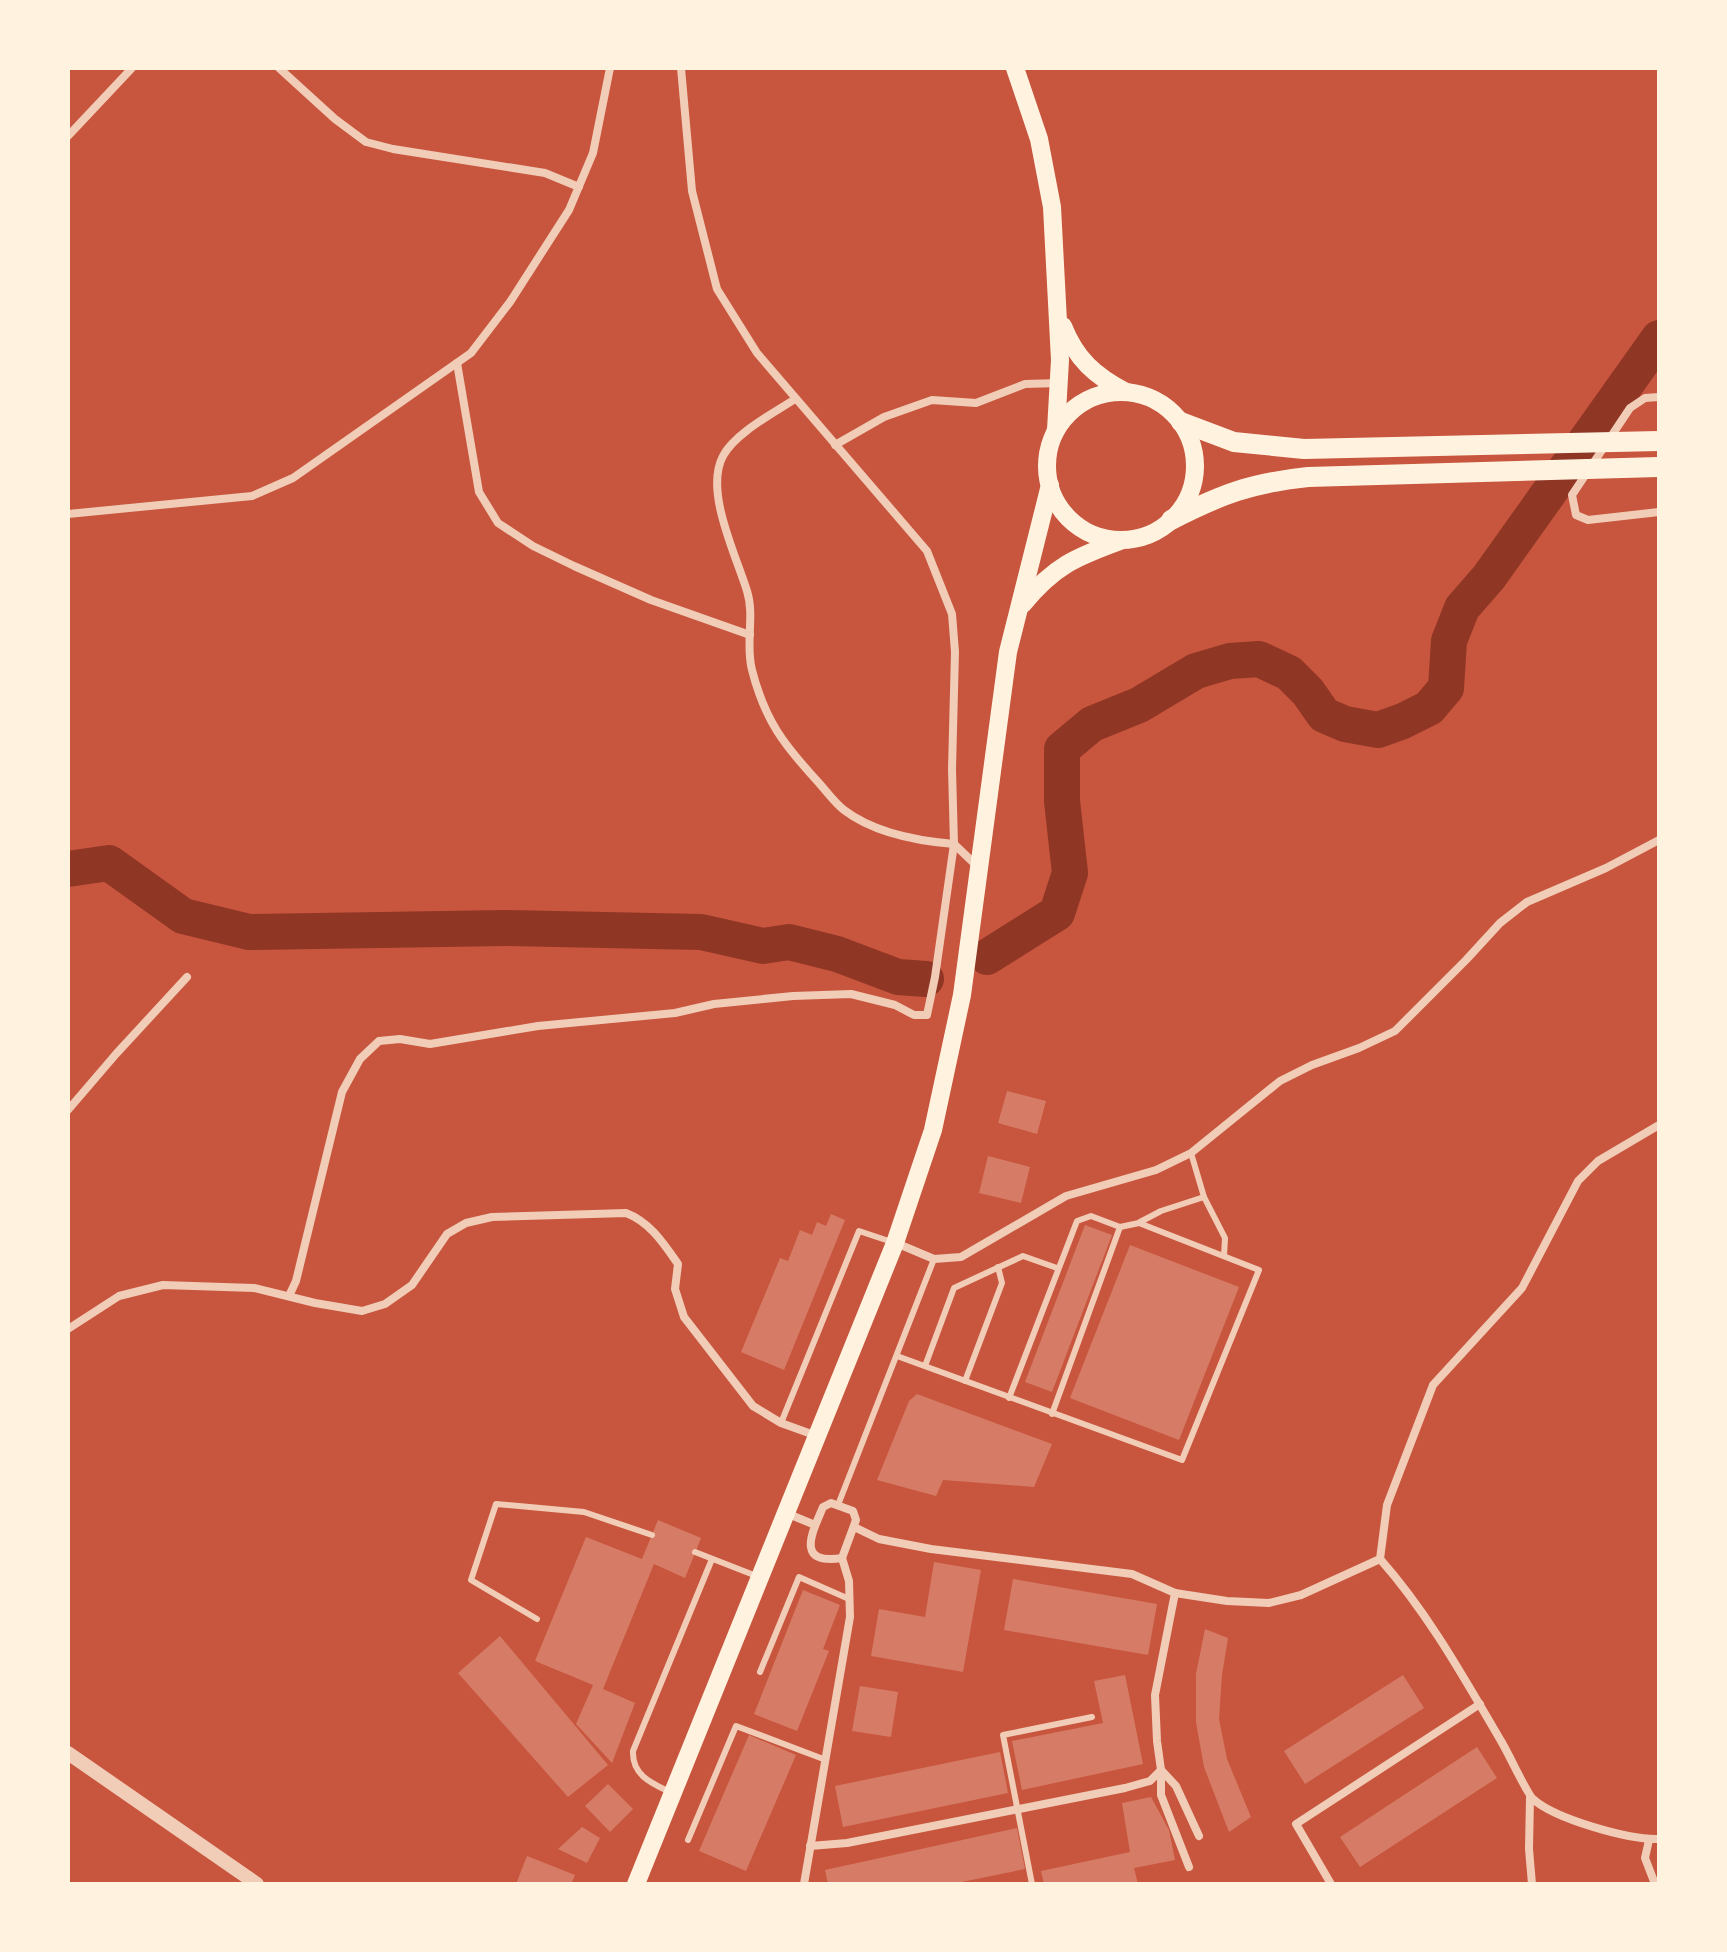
<svg xmlns="http://www.w3.org/2000/svg" width="1727" height="1952" viewBox="0 0 1727 1952" font-family="Karla,sans-serif">
<style>
.lines{fill:none;stroke-linecap:round;stroke-linejoin:round}
.river{stroke:#8f3625;stroke-width:36}
.building{fill:#d67c66}
.service{stroke:#f1ccb7;stroke-width:6}
.minor{stroke:#f1ccb7;stroke-width:8}
.tertiary{stroke:#f1ccb7;stroke-width:14}
.primary{stroke:#fff3e0;stroke-width:18}
.motorway{stroke:#fff3e0;stroke-width:20}
</style>
<rect width="100%" height="100%" fill="#c8553d"/>
<g class="lines">
<!-- river -->
<g class="river">
<polyline points="68,869 109,863 183,916 249,932 505,928 701,932 763,946 789,942 837,954 898,977 926,979"/>
<polyline points="987,957 1057,913 1070,873 1062,801 1062,749 1092,724 1139,705 1196,671 1230,661 1259,659 1289,673 1308,692 1324,715 1345,724 1378,730 1403,721 1429,708 1446,688 1449,641 1462,608 1489,577 1659,338"/>
</g>
</g>
<!-- building -->
<g class="building">
<polygon points="1007,1091 1046,1101 1037,1134 998,1123"/>
<polygon points="988,1156 1030,1167 1021,1203 979,1193"/>
<polygon points="831,1214 845,1220 784,1370 741,1352 780,1258 788,1261 800,1230 812,1235 817,1222 826,1226"/>
<polygon points="1085,1225 1112,1235 1052,1392 1025,1382"/>
<polygon points="1130,1245 1239,1287 1179,1440 1070,1398"/>
<polygon points="917,1394 1052,1444 1034,1487 943,1480 936,1496 877,1480 909,1401"/>
<polygon points="658,1520 701,1538 685,1578 654,1564 603,1689 635,1703 612,1763 576,1724 593,1685 535,1661 586,1537 642,1559"/>
<polygon points="934,1562 981,1570 963,1672 871,1656 879,1609 925,1617"/>
<polygon points="1013,1579 1157,1604 1148,1655 1004,1630"/>
<polygon points="803,1590 840,1605 823,1649 829,1651 797,1731 754,1714"/>
<polygon points="1205,1629 1228,1638 1222,1675 1219,1719 1227,1759 1251,1817 1229,1832 1204,1767 1196,1722 1196,1674"/>
<polygon points="500,1636 608,1765 568,1797 458,1673"/>
<polygon points="1125,1675 1143,1764 1022,1790 1012,1741 1103,1723 1094,1681"/>
<polygon points="1403,1675 1424,1708 1305,1784 1284,1751"/>
<polygon points="860,1686 898,1692 891,1737 852,1731"/>
<polygon points="749,1735 796,1755 746,1871 699,1851"/>
<polygon points="1477,1747 1497,1778 1360,1867 1340,1837"/>
<polygon points="1000,1752 1008,1793 843,1827 835,1786"/>
<polygon points="608,1784 633,1809 610,1832 585,1806"/>
<polygon points="1151,1797 1169,1830 1175,1860 1134,1868 1138,1884 1044,1884 1041,1871 1130,1852 1122,1803"/>
<polygon points="582,1827 600,1838 587,1863 558,1849"/>
<polygon points="1017,1828 1025,1869 952,1884 828,1884 825,1870"/>
<polygon points="527,1856 575,1875 571,1884 516,1884"/>
</g>
<g class="lines">
<!-- service -->
<g class="service">
<polyline points="1191,1153 1204,1197 1225,1238 1224,1256"/>
<polyline points="1140,1222 1161,1211 1204,1197"/>
<path d="M 897,1356 C 992,1391 1087,1426 1182,1460 L 1259,1270 L 1139,1223 L 1120,1227 L 1091,1216 L 1077,1221 L 1009,1398"/>
<polyline points="925,1366 954,1288 1023,1256 1057,1268"/>
<polyline points="965,1381 1002,1283 998,1267"/>
<polyline points="1052,1414 1120,1227"/>
<polyline points="781,1423 859,1231 892,1242"/>
<polyline points="838,1505 934,1259"/>
<polyline points="695,1552 759,1577"/>
<polyline points="537,1619 471,1580 496,1504 584,1512 652,1535"/>
<polyline points="760,1672 799,1577 849,1599"/>
<path d="M 670,1792 C 651,1783 632,1775 633,1751 L 712,1559"/>
<polyline points="688,1840 736,1726 826,1760"/>
<polyline points="1032,1884 1003,1735 1092,1717"/>
</g>
<!-- minor -->
<g class="minor">
<polyline points="279,68 335,119 366,142 393,149 545,173 579,187"/>
<polyline points="68,136 132,68"/>
<polyline points="457,363 479,492 498,523 533,546 574,566 651,600 750,635"/>
<polyline points="1659,397 1645,398 1630,408 1572,495 1576,515 1588,520 1659,512"/>
<path d="M 795,399 C 774,413 735,433 723,456 C 704,491 736,555 747,591 C 755,616 745,644 752,670 C 765,721 784,745 819,783 C 827,792 835,803 844,810 C 874,833 918,841 954,844"/>
<polyline points="835,445 884,417 932,400 976,403 1025,384 1060,383"/>
<polyline points="68,514 252,496 293,478 471,353 510,302 569,210 593,153 610,68"/>
<polyline points="954,844 977,866"/>
<polyline points="68,1110 116,1054 187,977"/>
<polyline points="896,1243 934,1259 961,1257 1066,1196 1156,1170 1191,1153 1280,1081 1312,1065 1359,1048 1395,1031 1466,960 1500,923 1527,902 1606,868 1659,840"/>
<polyline points="289,1296 296,1281 342,1092 360,1059 379,1041 400,1039 430,1044 538,1026 675,1013 714,1004 793,996 851,994 895,1005 914,1015 927,1015 935,977 954,844 952,769 955,652 952,614 927,551 757,353 717,289 692,191 681,68"/>
<path d="M 68,1329 L 119,1296 L 163,1285 L 254,1288 L 315,1303 L 362,1311 L 385,1304 L 412,1285 L 447,1234 L 466,1223 L 492,1217 L 626,1213 C 650,1222 664,1244 678,1264 L 675,1289 L 684,1317 L 753,1406 L 781,1423 L 817,1436"/>
<path d="M 831,1503 L 853,1511 L 856,1520 L 842,1558 C 795,1565 812,1533 823,1507 Z"/>
<polyline points="786,1513 815,1525"/>
<polyline points="854,1527 879,1539 931,1549 1132,1574 1175,1593 1227,1601 1269,1603 1301,1595 1380,1559"/>
<polyline points="1380,1559 1387,1505 1433,1385 1522,1288 1578,1181 1598,1161 1659,1125"/>
<path d="M 1380,1559 C 1428,1613 1464,1678 1501,1741 C 1508,1752 1527,1794 1533,1799 C 1555,1819 1629,1840 1659,1839"/>
<polyline points="1175,1593 1155,1695 1157,1741 1161,1770 1161,1795 1189,1867"/>
<polyline points="1162,1771 1176,1786 1199,1836"/>
<polyline points="1530,1798 1529,1849 1532,1884"/>
<polyline points="1649,1840 1645,1858 1655,1884"/>
<polyline points="810,1846 847,1843 1125,1788 1150,1781 1161,1770"/>
<polyline points="804,1884 850,1617 849,1581 842,1558"/>
<polyline points="1331,1884 1296,1824 1480,1704"/>
</g>
<!-- tertiary -->
<polyline class="tertiary" points="68,1753 257,1884"/>
<!-- primary -->
<g class="primary">
<polyline points="1015,68 1039,139 1052,207 1060,360 1056,430"/>
<path d="M 1063,326 C 1076,359 1095,376 1126,392"/>
<circle cx="1121" cy="466" r="74"/>
<path d="M 1023,604 C 1054,566 1076,557 1120,541"/>
<polyline points="636,1884 895,1243 933,1130 962,995 1008,652 1050,485"/>
</g>
<!-- motorway -->
<g class="motorway">
<polyline points="1181,422 1234,442 1304,449 1659,441"/>
<path d="M 1171,520 C 1222,494 1251,483 1308,477 L 1659,467"/>
</g>
</g>
<!-- border -->
<rect width="1727" height="1952" fill="none" stroke="#fff3e0" stroke-width="140"/>
</svg>
